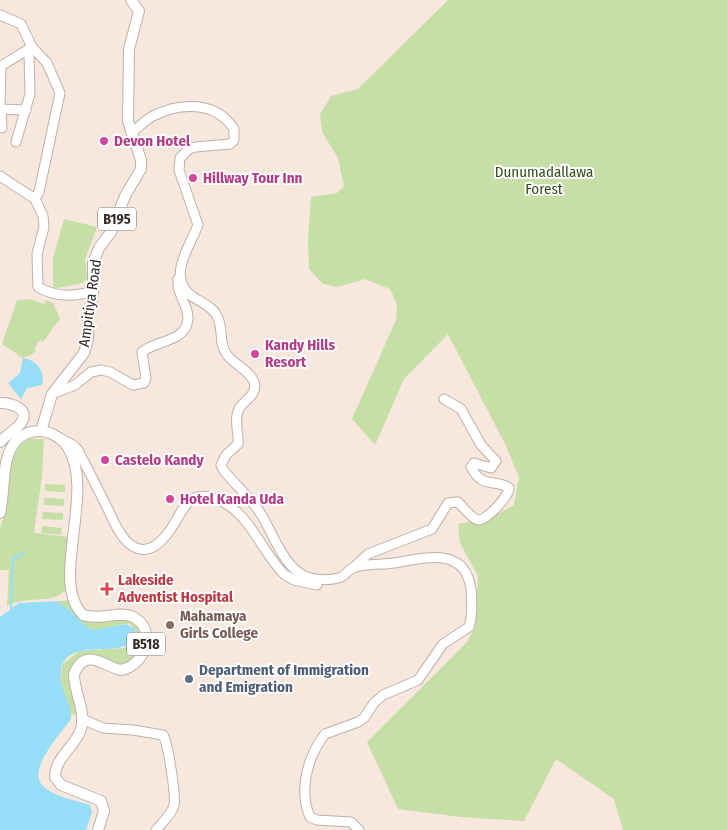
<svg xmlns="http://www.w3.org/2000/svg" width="727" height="830" viewBox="0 0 727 830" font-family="'Fira Sans Condensed',sans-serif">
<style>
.green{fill:#c6dfa7}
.water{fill:#96def7}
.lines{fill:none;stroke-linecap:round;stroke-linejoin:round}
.stream{stroke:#96def7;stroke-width:2}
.minor-casing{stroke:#c0b1a7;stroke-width:11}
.major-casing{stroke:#c0b1a7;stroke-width:12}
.minor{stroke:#fff;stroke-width:9}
.major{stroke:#fff;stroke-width:10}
.hotel-dot{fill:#d1479c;stroke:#fff;stroke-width:2}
.health-dot{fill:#e0444e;stroke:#fff;stroke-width:2}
.education-dot{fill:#8d6e63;stroke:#fff;stroke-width:2}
.service-dot{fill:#5c6f8a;stroke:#fff;stroke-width:2}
.labels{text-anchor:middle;stroke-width:4;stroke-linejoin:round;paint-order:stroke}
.shield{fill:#fff;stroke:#706c69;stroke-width:1}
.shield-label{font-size:14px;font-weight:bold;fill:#332d29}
.hotel-label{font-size:15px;font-weight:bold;fill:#b23c85;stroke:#fff;text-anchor:start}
.park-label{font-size:15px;fill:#384c1a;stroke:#fff}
.street-label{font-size:15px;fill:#332d29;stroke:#fff}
.health-label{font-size:15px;font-weight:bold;fill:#be3a42;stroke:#fff;text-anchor:start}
.education-label{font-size:15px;font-weight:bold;fill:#785e54;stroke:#fff;text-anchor:start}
.service-label{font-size:15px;font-weight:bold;fill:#4e5e75;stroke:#fff;text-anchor:start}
</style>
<rect width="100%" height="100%" fill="#f7e7dc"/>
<!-- green -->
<g class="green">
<polygon points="448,0 727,0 727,830 623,830 614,799 556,759 524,821 461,817 398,809 367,742 467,642 475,627 478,576 460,543 458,524 492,517 514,505 519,477 506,446 448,334 404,379 375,445 352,419 396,320 397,304 390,289 365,279 338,287 323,284 309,269 308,239 311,197 337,193 344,186 338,158 322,132 320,114 331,96 358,89"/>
<polygon points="64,219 97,227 85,259 87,278 83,283 53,289 53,258"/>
<polygon points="29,299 44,304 46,300 53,303 60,318 43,342 40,340 34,349 36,351 33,354 23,358 2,344 17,300"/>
<path d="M 30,439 L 44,439 L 42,476 L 34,533 L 68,537 L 65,591 C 49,605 26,595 7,606 L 9,570 L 0,570 L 0,529 L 8,501 L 5,475 L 15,446 Z"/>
<polygon points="45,484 65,485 65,492 45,491"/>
<polygon points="44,498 64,499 64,506 44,505"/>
<polygon points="43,512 63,513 63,520 42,519"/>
<polygon points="42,526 62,528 61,535 41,533"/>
<path d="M 70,600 L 86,621 L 103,622 L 117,618 L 136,621 L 143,637 L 139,655 L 124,666 L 96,654 L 85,654 L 80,658 L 70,680 L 78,715 L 71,714 C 66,697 57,682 63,664 L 79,651 L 125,648 L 135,632 L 130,624 L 126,624 C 116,624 106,630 95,630 C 78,629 72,609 57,604 L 59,601 Z"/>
</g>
<!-- water -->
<g class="water">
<path d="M 23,358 C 36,360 46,371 42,385 L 27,388 L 21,399 L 8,383 L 20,373 Z"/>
<path d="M 59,601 L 58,604 C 68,604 80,625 93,630 L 126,624 L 135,629 C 138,667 68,631 61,670 C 58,688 72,702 71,719 C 62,732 26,770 43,786 C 54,797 75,800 90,805 L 92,813 L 86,830 L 0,830 L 0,617 L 19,603 Z"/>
</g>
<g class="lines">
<!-- stream -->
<polyline class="stream" points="11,609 13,559 24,553"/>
<!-- minor casing -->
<g class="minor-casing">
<g id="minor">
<polyline points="0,15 21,24 32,47 47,63 60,93 39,192 35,199"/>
<polyline points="0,109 1,66 32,47"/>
<polyline points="2,128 1,109 26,110"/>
<path d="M 131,133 C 138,128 145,120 153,116 C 180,102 216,101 234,129 L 234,140 L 230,144 L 195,147 L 189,149 L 180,158 L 179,170 L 198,225 C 189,248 166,278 193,297 C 201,302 213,307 217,316 C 224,329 218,343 227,355 C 235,365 250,371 254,382 C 258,394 246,399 240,407 C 233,417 239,433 238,444 L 226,455 L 221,465 L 224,471 C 235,484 249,497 259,511 C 273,532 283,568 307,577 C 315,580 332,581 341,577 C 345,576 348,570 353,568 C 366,563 381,565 394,563 C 425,558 465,546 471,589 C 472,601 473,615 469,627 L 443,644 L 418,680 L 383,695 L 374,703 L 364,718 L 358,722 L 325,734 C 308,756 298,790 310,817 L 317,820 L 351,822 L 359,830"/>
<polyline points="16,142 30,94 29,55 32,47"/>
<path d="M 0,176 L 35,199 L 43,216 L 44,227 L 37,254 L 38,287 C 57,298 73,296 93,292"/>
<path d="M 52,394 L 75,385 L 91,372 L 101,370 L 110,372 L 133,385 L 144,383 L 146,378 L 142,352 C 154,341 182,342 187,324 C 192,309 176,295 178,279"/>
<path d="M 60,438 L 73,445 L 78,450 C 90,474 103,498 114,522 C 127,549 146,562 168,533 C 184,512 186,485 221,501 C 251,515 262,553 285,575 L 294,580 L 317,585"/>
<path d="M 352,569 L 368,554 L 432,529 L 448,503 L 458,502 C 463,507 471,518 478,520 C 486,521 510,495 509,488 C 495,478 483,490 471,467 L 474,463 L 491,468 L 496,461 L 481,445 L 461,409 L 444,399"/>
<path d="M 82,719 L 103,728 L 133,730 L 163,735 C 168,743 176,795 174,805 C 172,814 162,823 156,830"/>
</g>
</g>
<!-- major casing -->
<g class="major-casing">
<g id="major">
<path d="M 0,403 C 10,403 31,408 21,423 C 16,430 6,435 0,442"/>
<polyline points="41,431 52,394 84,353 88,339 88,319 93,292 93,263 99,248 111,232 125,196 141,169 141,160 128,121 129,49 139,11 131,0"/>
<path d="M 0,513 C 6,488 0,456 18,439 C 24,434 32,431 39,431 C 50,431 62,438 68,448 C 96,491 49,582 83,615 C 100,621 119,610 133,617 C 158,629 145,667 120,670 C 103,665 85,647 74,674 C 74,692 86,711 81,729 C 76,746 55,757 55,777 L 61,785 L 101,801 L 104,811 L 98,830"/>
</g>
</g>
<!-- minor -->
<use href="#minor" class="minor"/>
<!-- major -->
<use href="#major" class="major"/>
</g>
<!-- markers -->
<g class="hotel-dot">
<circle cx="104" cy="141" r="5"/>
<circle cx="193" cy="178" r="5"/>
<circle cx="255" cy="354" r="5"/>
<circle cx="105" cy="460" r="5"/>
<circle cx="170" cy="499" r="5"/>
</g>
<path class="health-dot" d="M104.5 581.5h5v5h5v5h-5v5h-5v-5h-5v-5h5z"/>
<circle class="education-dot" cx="170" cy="625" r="5"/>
<circle class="service-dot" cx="189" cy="679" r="5"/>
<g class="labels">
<!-- shield labels -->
<g class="shield">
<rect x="98" y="207.5" width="38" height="23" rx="4"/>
<rect x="127" y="632.5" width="38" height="23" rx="4"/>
</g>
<g class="shield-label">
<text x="117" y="224">B195</text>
<text x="146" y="649">B518</text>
</g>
<!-- hotel labels -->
<g class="hotel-label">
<text x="114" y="146">Devon Hotel</text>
<text x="203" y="183">Hillway Tour Inn</text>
<text x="265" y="350">Kandy Hills<tspan x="265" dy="17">Resort</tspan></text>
<text x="115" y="465">Castelo Kandy</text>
<text x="180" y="504">Hotel Kanda Uda</text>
</g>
<!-- park labels -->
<g class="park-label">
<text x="544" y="177">Dunumadallawa<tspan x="544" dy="17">Forest</tspan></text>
</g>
<!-- street labels -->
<g class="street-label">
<text transform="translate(90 303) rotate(-82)" y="5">Ampitiya Road</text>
</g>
<!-- health labels -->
<g class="health-label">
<text x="118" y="585">Lakeside<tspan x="118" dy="17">Adventist Hospital</tspan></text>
</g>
<!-- education labels -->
<g class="education-label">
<text x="180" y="621">Mahamaya<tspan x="180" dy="17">Girls College</tspan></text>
</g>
<!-- service labels -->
<g class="service-label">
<text x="199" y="675">Department of Immigration<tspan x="199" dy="17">and Emigration</tspan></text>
</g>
</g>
</svg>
